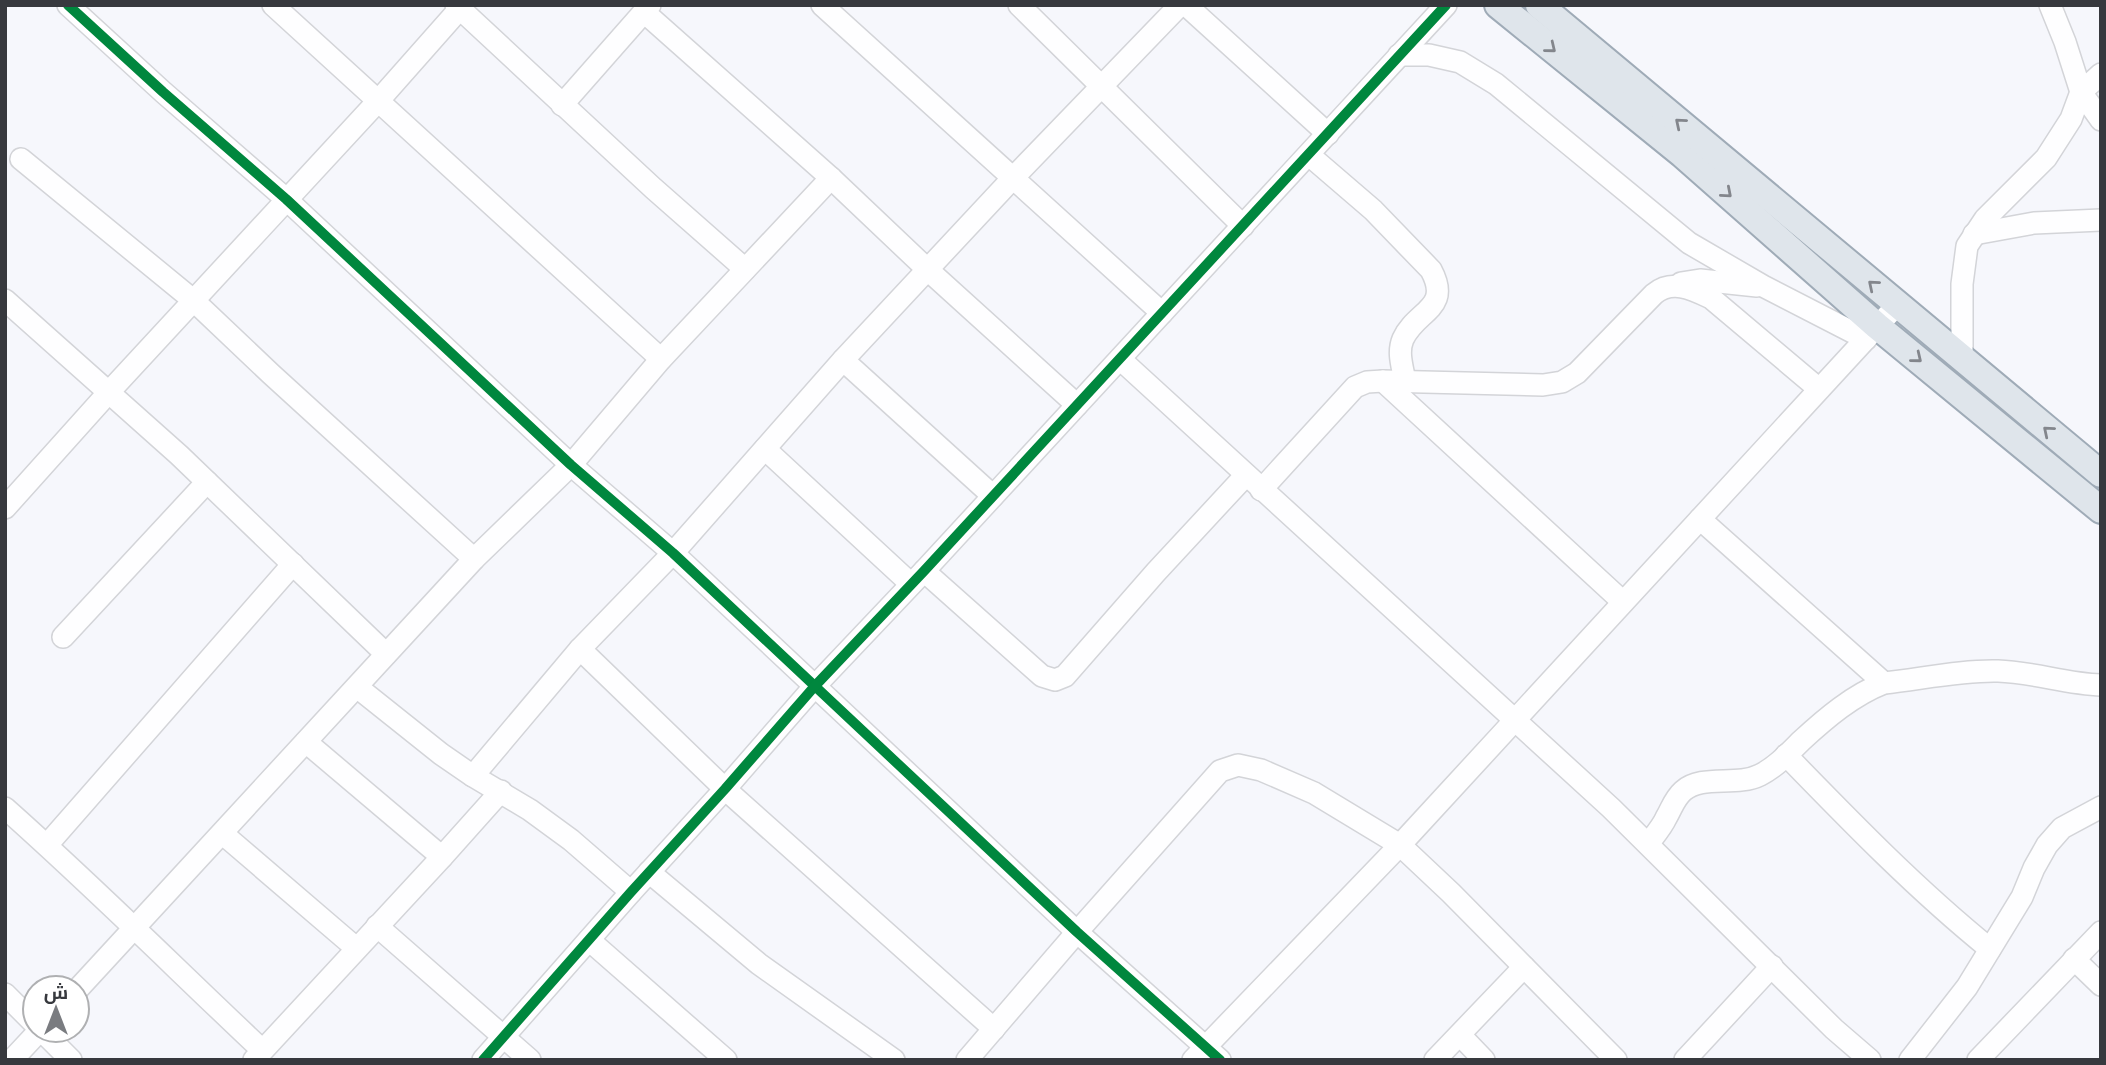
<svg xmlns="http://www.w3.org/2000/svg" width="2106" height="1065" viewBox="0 0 2106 1065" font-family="'Varela Round',Cairo,sans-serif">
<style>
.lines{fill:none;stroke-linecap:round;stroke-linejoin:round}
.minor-casing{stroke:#d3d4d8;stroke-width:24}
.major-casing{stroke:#9fabb7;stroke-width:30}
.minor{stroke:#fefeff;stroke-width:21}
.major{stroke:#dfe5eb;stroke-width:26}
.cycleway-casing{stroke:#fff;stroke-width:15}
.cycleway{stroke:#00873e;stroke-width:10}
.oneway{stroke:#83868c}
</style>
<rect width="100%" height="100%" fill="#f6f7fc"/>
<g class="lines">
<!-- minor casing -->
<g class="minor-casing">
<g id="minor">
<polyline points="68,5 163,92 286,199 571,465 673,553 1077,932 1220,1060"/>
<polyline points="273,5 661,359"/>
<polyline points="456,5 653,188 745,269"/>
<polyline points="822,5 1162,313"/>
<polyline points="1019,5 1243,226"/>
<polyline points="1186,5 1328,134"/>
<polyline points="2050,5 2065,42 2081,92 2101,120"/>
<polyline points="644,12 831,178 928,270 1077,405"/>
<polyline points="1399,55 1429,55 1460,62 1496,84 1689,243 1763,286 1866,339"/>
<polyline points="562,105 650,5"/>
<path d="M 1309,155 L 1373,210 L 1431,270 C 1452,309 1416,310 1403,339 C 1397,353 1403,368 1405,382"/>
<polyline points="21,159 193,300 271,374 474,559"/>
<polyline points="1974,234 2034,223 2101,220"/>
<polyline points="1681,283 1700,280 1757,286"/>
<polyline points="5,300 179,455 386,654"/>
<polyline points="1962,358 1962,284 1967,246 1985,219 2046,158 2071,119 2081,92 2101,74"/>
<polyline points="1120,359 1611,808 1834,1029 1870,1060"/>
<polyline points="843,360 993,496"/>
<polyline points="1383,381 1623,602"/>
<polyline points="765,449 911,584"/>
<path d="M 1261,490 L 1355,387 L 1367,382 L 1383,381 L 1543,385 L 1562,382 L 1577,373 L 1654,294 C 1672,279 1692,289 1711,298 L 1819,389"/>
<polyline points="5,508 109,392 379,100 463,5"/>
<polyline points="1700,519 1884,683"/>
<polyline points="924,571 1042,676 1055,680 1065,676 1156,572 1246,475"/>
<polyline points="63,637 207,482"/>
<polyline points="580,649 725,789 994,1029"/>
<polyline points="357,687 441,754 473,776 530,810 571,840 631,892"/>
<polyline points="306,742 442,857"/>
<path d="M 1786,755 C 1852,823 1917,890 1990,949"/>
<polyline points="473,776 580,649 673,553 843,360 1012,179 1180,5"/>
<path d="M 5,808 C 93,886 176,969 262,1050"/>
<polyline points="223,834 356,948"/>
<path d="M 1648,844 C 1654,836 1662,827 1666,818 C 1672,808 1674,799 1683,791 C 1702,774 1736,787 1760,775 C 1776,767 1789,753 1801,741 C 1826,718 1853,695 1884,683 C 1921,679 1962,670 1998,671 C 2033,672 2066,684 2101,685"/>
<polyline points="47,845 293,564"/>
<polyline points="649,872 759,964 894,1060"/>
<polyline points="377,926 530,1060"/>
<polyline points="589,940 726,1060"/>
<polyline points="2074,959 2101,985"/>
<polyline points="77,990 474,559 571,465 661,359 831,178"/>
<polyline points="5,994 35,1024"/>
<polyline points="41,1030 71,1060"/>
<polyline points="1460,1035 1484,1060"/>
<polyline points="12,1060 40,1030"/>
<polyline points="254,1060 442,857 501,791"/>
<polyline points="483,1060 631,892 725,789 814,687 924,571 1446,5"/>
<polyline points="967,1060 1077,932 1220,771 1238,765 1261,770 1314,793 1400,845 1451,893 1616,1060"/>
<polyline points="1193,1060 1400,845 1897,305"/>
<polyline points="1435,1060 1524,967"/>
<polyline points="1685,1060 1772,966"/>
<polyline points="1910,1060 1967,987 2022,897 2034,868 2047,845 2062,828 2101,807"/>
<polyline points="1978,1060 2101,932"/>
</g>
</g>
<!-- major casing -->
<g class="major-casing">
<g id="major">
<polyline points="1498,5 1682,154 1877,326 2101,510"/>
<polyline points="1539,5 2101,474"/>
</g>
</g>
<!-- minor -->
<use href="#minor" class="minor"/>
<!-- major -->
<use href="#major" class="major"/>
<!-- cycleway casing -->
<g class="cycleway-casing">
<g id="cycleway">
<polyline points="68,5 163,92 286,199 571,465 673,553 1077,932 1220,1060"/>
<polyline points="483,1060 631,892 725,789 814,687 924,571 1446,5"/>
</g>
</g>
<!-- cycleway -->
<use href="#cycleway" class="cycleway"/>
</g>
<!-- one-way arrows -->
<defs><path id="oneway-chevron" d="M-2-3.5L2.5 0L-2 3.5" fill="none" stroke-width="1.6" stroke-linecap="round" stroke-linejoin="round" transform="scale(1.75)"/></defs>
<g class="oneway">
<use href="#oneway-chevron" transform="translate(1551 48) rotate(39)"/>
<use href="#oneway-chevron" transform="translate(1680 123) rotate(-140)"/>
<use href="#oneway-chevron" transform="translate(1727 193) rotate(41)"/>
<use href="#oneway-chevron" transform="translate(1873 285) rotate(-140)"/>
<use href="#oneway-chevron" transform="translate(1917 358) rotate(39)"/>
<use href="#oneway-chevron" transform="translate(2048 431) rotate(-140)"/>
</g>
<!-- border -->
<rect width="2106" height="1065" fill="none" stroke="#37393e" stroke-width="14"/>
<!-- north arrow -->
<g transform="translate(56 1009)"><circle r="33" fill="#ffffff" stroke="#afb0b2" stroke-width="2"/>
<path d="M0-5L12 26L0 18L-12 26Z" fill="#7a7c80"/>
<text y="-10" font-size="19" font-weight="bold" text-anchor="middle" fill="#37393e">ش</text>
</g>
</svg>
